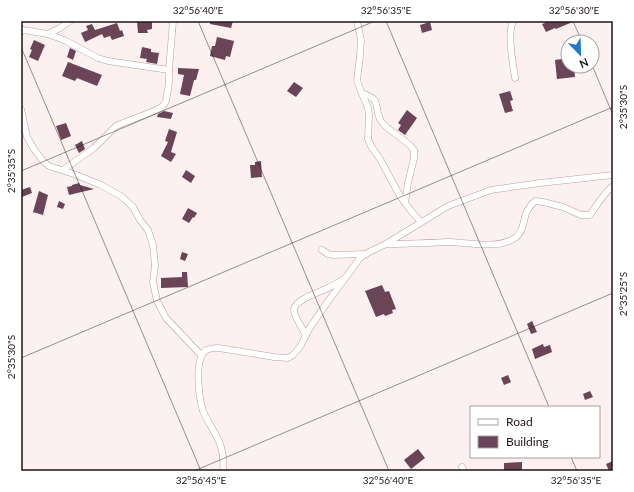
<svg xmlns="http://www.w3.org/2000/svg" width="634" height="492" viewBox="0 0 634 492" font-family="Lato,sans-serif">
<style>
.building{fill:#694557}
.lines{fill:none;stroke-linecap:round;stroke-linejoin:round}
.street-casing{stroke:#bc9d9f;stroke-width:7}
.street{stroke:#fff;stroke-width:6}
.ticks{fill:none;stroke:#1f1415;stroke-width:1;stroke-opacity:0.45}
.neatline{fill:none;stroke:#1f1415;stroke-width:1.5}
.ticks-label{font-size:10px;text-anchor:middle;fill:#1f1415}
</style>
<rect width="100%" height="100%" fill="#fdf0f1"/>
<!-- building -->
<g class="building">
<polygon points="137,21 152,21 152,29 147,30 148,33 138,33"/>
<polygon points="210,21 233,21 231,28 210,24"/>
<polygon points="544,21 575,21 556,29 555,28 546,32 542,24 545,23"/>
<polygon points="430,22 432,30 422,33 420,25"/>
<polygon points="117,23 120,31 122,30 124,36 112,40 110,36 104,38 102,34 85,42 81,33 88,30 86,26 92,24 95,30"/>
<polygon points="217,37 234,41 230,57 226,56 225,60 210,56 212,46 215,46"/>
<polygon points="34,40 45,45 38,61 29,57 32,50 30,49"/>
<polygon points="142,47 151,49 151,52 159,53 157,64 146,62 147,59 140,58"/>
<polygon points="70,48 76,51 73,60 67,57"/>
<polygon points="568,58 568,66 574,66 575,77 557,79 555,60"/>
<polygon points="68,62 102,75 97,86 77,78 75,81 62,76"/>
<polygon points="178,68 199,69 196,80 194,80 190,96 180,94 184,75 178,74"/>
<polygon points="294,82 303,88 296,97 287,91"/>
<polygon points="510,91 513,100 510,101 513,111 505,113 499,94"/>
<polygon points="407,110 417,118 405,135 398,130 401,125 398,123"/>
<polygon points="164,111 173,113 171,119 157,117 158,114"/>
<polygon points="66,123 71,136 61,140 56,126"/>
<polygon points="169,129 177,132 171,152 176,154 171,162 161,156 168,142 165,141"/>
<polygon points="82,141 85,149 79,153 75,145"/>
<polygon points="261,161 262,177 251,178 250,165 255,165 255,162"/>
<polygon points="186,170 195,176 191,183 182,177"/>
<polygon points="79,183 80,185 94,189 69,195 67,187 72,186 72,185"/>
<polygon points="30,187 32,193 22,197 21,190"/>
<polygon points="39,191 48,195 43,215 33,212"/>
<polygon points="59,201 65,204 63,209 57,207"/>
<polygon points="188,208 197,213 194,218 193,217 189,223 182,219"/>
<polygon points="182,252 188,254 185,261 180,259"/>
<polygon points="182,272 187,272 188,287 161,288 161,278 182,277"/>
<polygon points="382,285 385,292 389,291 396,309 392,310 393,313 385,316 384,314 376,317 365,291"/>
<polygon points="532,321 537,332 531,334 527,324"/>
<polygon points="543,344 544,347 550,345 552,352 535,359 532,349"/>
<polygon points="508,375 511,382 504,385 501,378"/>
<polygon points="590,391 593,397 585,400 583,394"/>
<polygon points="418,449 425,458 411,469 404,460"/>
<polygon points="613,461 613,471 609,471 606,464"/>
<polygon points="522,462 522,471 504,471 504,463"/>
</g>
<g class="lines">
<!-- street casing -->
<g class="street-casing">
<g id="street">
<polyline points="357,21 361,40 360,56 357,80 360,89 368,108 369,115 368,139 371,146 380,159 400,196 411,211 421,222"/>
<path d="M 513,21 C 507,35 513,63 515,78"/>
<polyline points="21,32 23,30 48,34 64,40 98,58 108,61 169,70"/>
<polyline points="48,34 60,28 70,21"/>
<path d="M 362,93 C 375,98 376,99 378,113 C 379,117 379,118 381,121 C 390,133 405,138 414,150 L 414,158 L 408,183 L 405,203"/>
<polyline points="21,109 27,137 34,149 43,161 49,166 74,174 101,185 121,196 133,207 140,220 148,230 153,245 155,265 153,282 157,301 166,318 201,355"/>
<polyline points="63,170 94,148 116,126 123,123 154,111 162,107 166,101 169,83 169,70 173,21"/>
<path d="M 386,244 C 406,244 427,243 448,242 C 467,242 497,250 515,238 C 524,232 523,220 527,211 C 529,207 532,204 535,201 L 543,202 L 563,207 L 581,215 L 590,215 C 597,205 603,194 613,186"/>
<polyline points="322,250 328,254 333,255 365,254"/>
<path d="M 306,335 C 303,329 293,316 294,309 C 296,299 320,292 328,288 C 333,285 338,283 342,280"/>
<polyline points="462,467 464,471"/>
<path d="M 223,471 C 224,463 223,454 221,447 C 217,434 208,423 203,411 C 199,398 194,361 205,351 C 209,348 214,348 219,348 L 274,357 L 288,358 L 293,355 L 300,347 L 309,329 L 329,300 L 360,258 L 369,252 L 384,245 L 448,206 L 491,190 L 540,183 L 613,175"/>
</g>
</g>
<!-- street -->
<use href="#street" class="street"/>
</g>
<!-- ticks -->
<path class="ticks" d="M 198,21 L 389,471M 386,21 L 549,407M 573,21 L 582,42M 21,47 L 201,471M 592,65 L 613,115M 21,171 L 375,21M 21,358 L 613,107M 571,457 L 577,471M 194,471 L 613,293"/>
<!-- border -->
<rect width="634" height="492" fill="none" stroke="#ffffff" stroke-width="44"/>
<!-- legend -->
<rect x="470" y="406" width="130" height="52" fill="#ffffff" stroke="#a5a1a1"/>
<rect x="478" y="419" width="20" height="6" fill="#ffffff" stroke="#a5a1a1"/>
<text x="506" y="426" font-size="12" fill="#1f1415">Road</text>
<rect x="478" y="436" width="20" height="12" fill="#694557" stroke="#a5a1a1"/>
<text x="506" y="446" font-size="12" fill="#1f1415">Building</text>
<!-- north arrow -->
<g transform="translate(580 54) rotate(157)"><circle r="19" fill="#ffffff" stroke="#a5a1a1"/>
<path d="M0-3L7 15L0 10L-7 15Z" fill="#217ac7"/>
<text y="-6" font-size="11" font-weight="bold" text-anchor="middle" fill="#1f1415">N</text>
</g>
<rect x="22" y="22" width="590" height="448" class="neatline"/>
<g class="ticks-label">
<text x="198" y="14">32°56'40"E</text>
<text x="386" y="14">32°56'35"E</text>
<text x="574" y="14">32°56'30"E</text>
<text transform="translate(623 107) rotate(-90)" y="4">2°35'30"S</text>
<text transform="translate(11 171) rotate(-90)" y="4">2°35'35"S</text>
<text transform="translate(623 294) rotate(-90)" y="4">2°35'25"S</text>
<text transform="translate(11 357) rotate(-90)" y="4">2°35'30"S</text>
<text x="201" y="484">32°56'45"E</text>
<text x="388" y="484">32°56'40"E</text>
<text x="576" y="484">32°56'35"E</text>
</g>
</svg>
